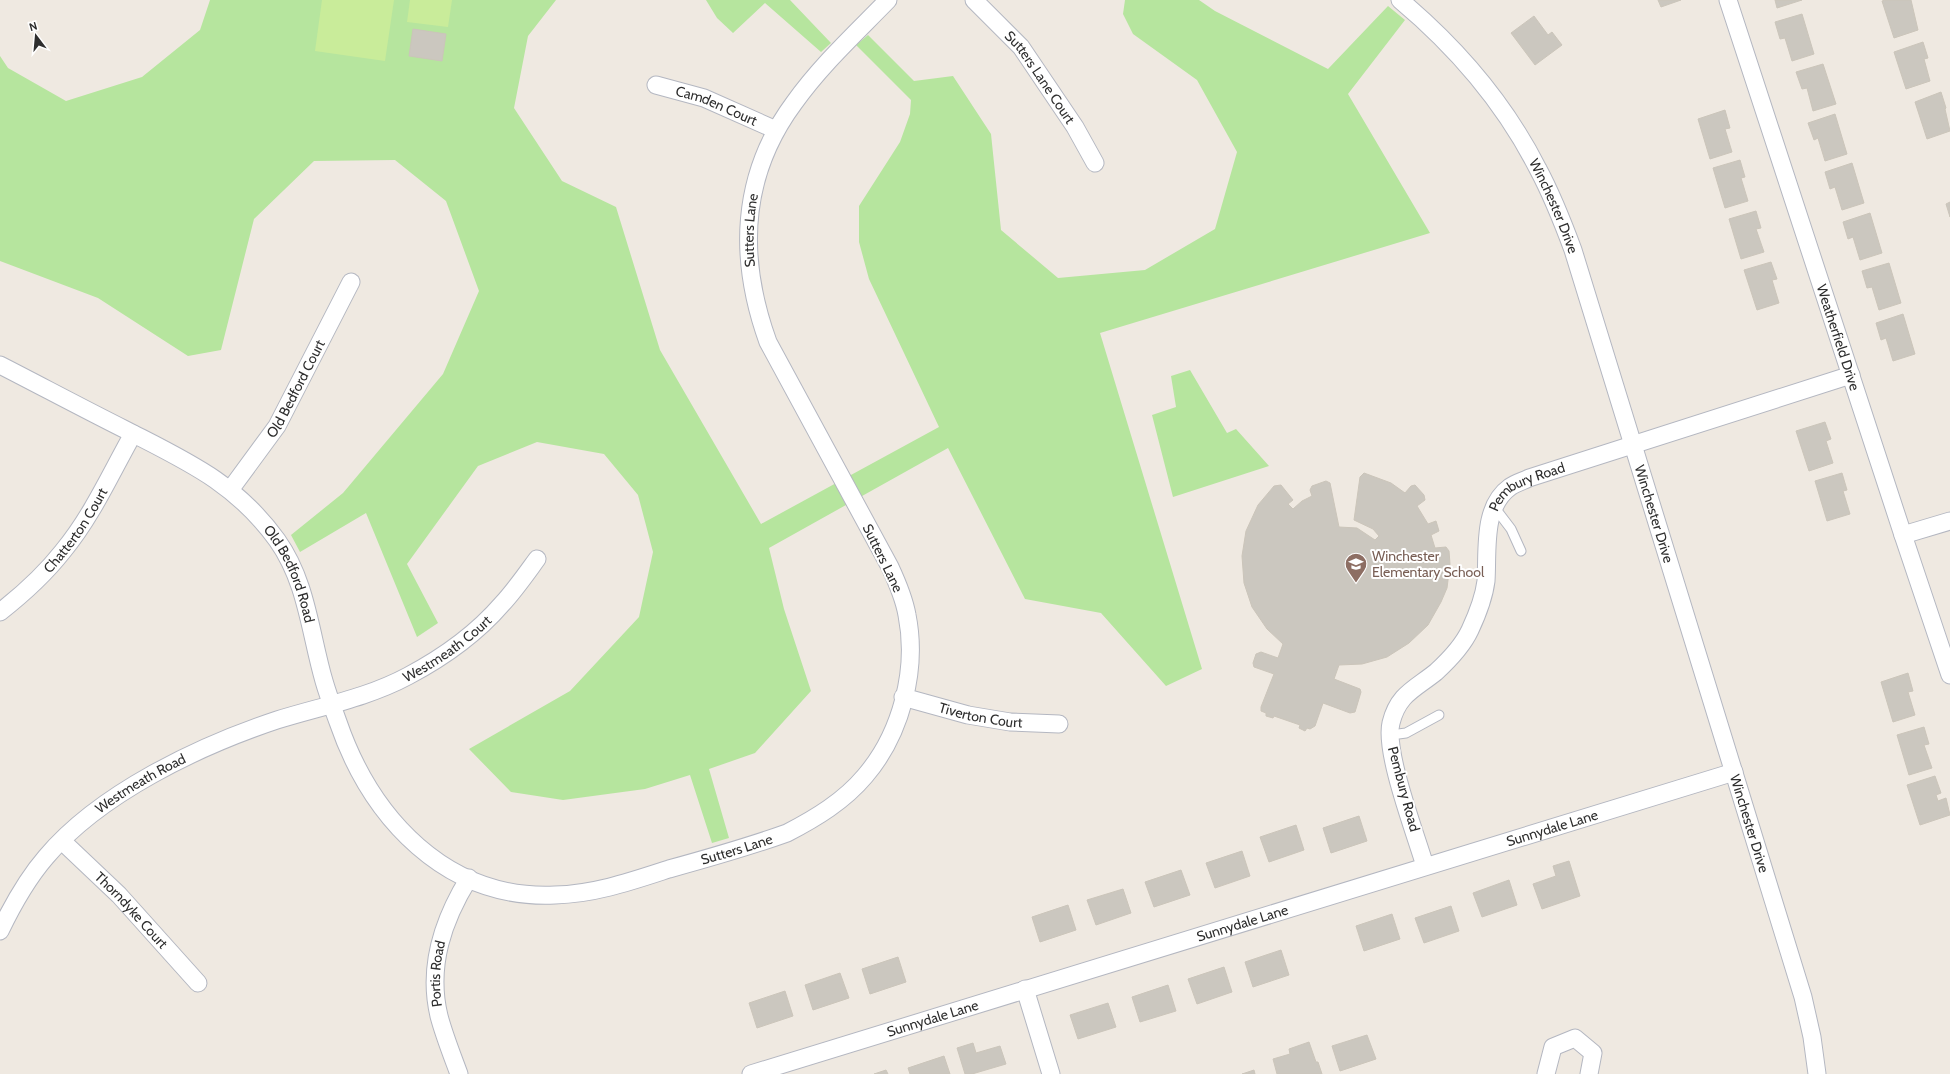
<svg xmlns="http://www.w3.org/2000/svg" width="1950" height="1074" viewBox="0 0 1950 1074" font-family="Cabin,sans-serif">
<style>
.green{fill:#b6e59e}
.pitch{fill:#c9ec9a}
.building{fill:#cbc7bf;stroke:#cbc5ba}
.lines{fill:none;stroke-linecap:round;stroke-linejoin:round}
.service-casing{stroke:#b4b7c1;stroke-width:11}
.minor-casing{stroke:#b4b7c1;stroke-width:19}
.service{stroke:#fff;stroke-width:9}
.minor{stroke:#fff;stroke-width:17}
.labels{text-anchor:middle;stroke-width:4;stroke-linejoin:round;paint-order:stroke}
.street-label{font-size:14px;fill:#2e2e2e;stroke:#fff}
.education-label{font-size:14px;fill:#785e54;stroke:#fff;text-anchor:start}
</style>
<rect width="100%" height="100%" fill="#efe9e1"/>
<!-- green -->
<g class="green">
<polygon points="210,0 556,0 528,36 514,108 562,181 616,207 660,350 761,524 939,427 869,279 859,242 859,206 900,142 910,114 911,100 856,45 868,35 914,81 953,76 991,134 1001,230 1058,278 1145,270 1215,229 1237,152 1197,80 1133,34 1123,14 1125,0 1199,0 1215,11 1328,69 1388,6 1405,20 1348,94 1430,233 1100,333 1202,669 1166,686 1101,613 1025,599 948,448 769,548 784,609 811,691 755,753 709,769 729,838 712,843 690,775 645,789 563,800 511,792 469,749 570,691 639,617 653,552 638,495 604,454 537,442 478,466 407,564 438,623 417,637 366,513 300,552 291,535 343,493 443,374 479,291 446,201 395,160 314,161 254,219 221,350 188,356 98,298 0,261 0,56 8,68 66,101 142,77 200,30"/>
<polygon points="706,0 790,0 831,43 821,52 765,3 733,33 717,18"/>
<polygon points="1190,370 1227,433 1236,429 1269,466 1173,497 1152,415 1176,407 1171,376"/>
</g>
<!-- pitch -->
<g class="pitch">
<polygon points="322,0 394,0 385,61 315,51"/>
<polygon points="410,0 452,0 448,27 407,22"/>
</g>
<!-- building -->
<g class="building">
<polygon points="1658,0 1681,0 1661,7"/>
<polygon points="1775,0 1802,0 1777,8"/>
<polygon points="1885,0 1911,0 1918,30 1894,38 1882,1"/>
<polygon points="1802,14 1814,54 1792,61 1785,38 1780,39 1775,22"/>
<polygon points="1534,16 1548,35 1552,32 1562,45 1535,65 1511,33"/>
<polygon points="413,29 446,34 442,61 409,56"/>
<polygon points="1923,42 1928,58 1924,59 1930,81 1906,89 1894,52"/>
<polygon points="1823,64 1836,104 1813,111 1807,88 1802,89 1796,72"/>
<polygon points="1941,92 1946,108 1945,109 1950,131 1927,139 1915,102"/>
<polygon points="1725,110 1730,128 1725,129 1732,152 1710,159 1698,119"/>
<polygon points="1835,114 1847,154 1825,161 1818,138 1814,140 1808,123"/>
<polygon points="1740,160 1745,177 1741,178 1748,201 1725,208 1713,168"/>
<polygon points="1852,163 1864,203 1842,210 1835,187 1830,189 1825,172"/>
<polygon points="1950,202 1950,217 1946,204"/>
<polygon points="1756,211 1761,228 1756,229 1764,252 1741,259 1729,219"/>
<polygon points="1870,213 1882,253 1860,260 1853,237 1848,239 1843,222"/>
<polygon points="1771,262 1777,279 1772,280 1779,303 1757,310 1744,270"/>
<polygon points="1889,263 1901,303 1879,310 1872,287 1867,288 1862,271"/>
<polygon points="1903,314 1915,354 1893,361 1886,338 1881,340 1876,323"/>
<polygon points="1825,422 1831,439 1826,441 1833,463 1809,471 1796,431"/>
<polygon points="1364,473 1391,483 1405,493 1411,486 1415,485 1424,495 1425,500 1417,506 1428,524 1436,521 1439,531 1431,535 1435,548 1446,547 1449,551 1450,564 1447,588 1441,602 1428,625 1409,643 1387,657 1362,664 1339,665 1334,679 1360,689 1361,692 1355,712 1350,713 1323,703 1315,726 1310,729 1307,728 1305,731 1299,728 1300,725 1274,716 1273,718 1266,716 1266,713 1261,711 1261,707 1274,674 1254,667 1253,663 1256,654 1261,652 1278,658 1283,644 1267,629 1252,607 1244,583 1242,556 1246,531 1258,505 1274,486 1281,485 1293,500 1288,504 1293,509 1302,501 1312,496 1310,490 1312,486 1326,481 1330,483 1339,527 1357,528 1375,540 1379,536 1373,529 1354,520 1360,477"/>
<polygon points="1842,473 1847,490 1843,491 1850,514 1827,521 1815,481"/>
<polygon points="1908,673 1913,691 1908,692 1915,715 1893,722 1881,682"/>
<polygon points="1924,727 1929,744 1924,745 1932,768 1909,775 1897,735"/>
<polygon points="1935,776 1941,793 1936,795 1938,801 1946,798 1950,815 1920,825 1907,785"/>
<polygon points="1359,816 1367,841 1331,853 1323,828"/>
<polygon points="1296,825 1304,850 1269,862 1260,837"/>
<polygon points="1242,851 1250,876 1215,888 1206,863"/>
<polygon points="1569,861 1580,896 1542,909 1533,884 1556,876 1553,866"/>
<polygon points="1181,870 1190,895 1154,907 1145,882"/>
<polygon points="1509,880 1517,905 1482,917 1473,893"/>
<polygon points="1123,889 1131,913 1096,925 1087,900"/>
<polygon points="1068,905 1076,930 1040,942 1032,917"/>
<polygon points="1451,906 1459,931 1424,943 1415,918"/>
<polygon points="1392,914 1400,939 1364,951 1356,926"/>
<polygon points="1281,950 1289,975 1253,987 1245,962"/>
<polygon points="898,957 906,982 870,994 862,969"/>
<polygon points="1224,967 1232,992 1197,1004 1188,979"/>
<polygon points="840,973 849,998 813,1010 805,985"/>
<polygon points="1168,985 1176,1011 1140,1022 1132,997"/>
<polygon points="785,991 793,1016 757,1028 749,1003"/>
<polygon points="1108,1003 1116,1027 1078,1039 1070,1015"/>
<polygon points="1367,1035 1376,1059 1340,1071 1332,1046"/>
<polygon points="1309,1042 1316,1062 1318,1062 1322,1074 1277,1074 1273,1059 1290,1054 1289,1049"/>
<polygon points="973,1043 976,1053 1000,1046 1006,1064 972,1074 965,1074 957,1048"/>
<polygon points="944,1056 950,1074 910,1074 908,1068"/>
<polygon points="886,1070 888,1074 874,1074"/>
<polygon points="1254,1070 1255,1074 1242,1074"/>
</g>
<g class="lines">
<!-- service casing -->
<g class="service-casing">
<g id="service">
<polyline points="1495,508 1511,529 1521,551"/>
<polyline points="1391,735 1406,733 1439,715"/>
</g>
</g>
<!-- minor casing -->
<g class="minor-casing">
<g id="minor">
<path id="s1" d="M 974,0 L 1021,47 L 1075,127 L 1095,163"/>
<path id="s2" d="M 1400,0 C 1456,47 1505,104 1538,169 C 1552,195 1563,223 1573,250 L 1803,997 L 1812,1037 L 1817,1074"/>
<path id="s3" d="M 1728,0 L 1903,535 L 1950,675"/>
<path id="s4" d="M 656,85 L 704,98 L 776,130"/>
<path id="s5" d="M 0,365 C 41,386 82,408 124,429 C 186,461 235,482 277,540 C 307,582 310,633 324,681 C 328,695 333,708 338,722 C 371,818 446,900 555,895 C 595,894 632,881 669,869 C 709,858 748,847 787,833 C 816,818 844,801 865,776 C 901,734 918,670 907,615 C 904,598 897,582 890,567 L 768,342 C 738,259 740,176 794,103 C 821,65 856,33 888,0"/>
<path id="s6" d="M 230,490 L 277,426 L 351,282"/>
<polyline points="1903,535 1950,521"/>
<path id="s7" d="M 0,612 C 23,594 45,574 63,551 C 92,516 111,473 133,434"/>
<path id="s8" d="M 903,697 L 968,715 L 1010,722 L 1059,724"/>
<path id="s9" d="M 62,841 L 119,895 L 198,983"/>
<path id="s10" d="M 1425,866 C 1416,835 1384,752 1391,723 C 1398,694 1415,689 1436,672 C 1448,661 1463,645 1470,630 C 1477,615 1484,597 1486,581 C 1488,551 1482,507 1510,487 C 1516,483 1523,481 1529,478 L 1851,375"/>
<path id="s11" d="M 0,931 C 13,904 27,879 46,857 C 100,793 199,746 277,720 C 322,706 367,698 408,676 C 442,658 477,633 502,604 C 515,590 526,574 537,559"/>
<polyline points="1025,989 1051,1074"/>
<path id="s12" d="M 459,1074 C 452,1055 444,1035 439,1016 C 427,966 443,920 469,878"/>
<path id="s13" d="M 751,1074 L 1734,772"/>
<polyline points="1546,1074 1553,1047 1575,1038 1593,1053 1589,1074"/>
</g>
</g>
<!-- service -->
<use href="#service" class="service"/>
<!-- minor -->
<use href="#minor" class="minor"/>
</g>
<!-- icons -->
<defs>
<g id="school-pin" transform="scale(1.15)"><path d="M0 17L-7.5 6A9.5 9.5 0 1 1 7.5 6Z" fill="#8d6e63" stroke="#fff"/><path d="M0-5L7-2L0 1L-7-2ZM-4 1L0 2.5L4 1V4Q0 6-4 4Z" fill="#fff"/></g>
</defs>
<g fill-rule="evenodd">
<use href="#school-pin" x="1356" y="564"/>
</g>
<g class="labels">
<!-- street labels -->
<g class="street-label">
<text dy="5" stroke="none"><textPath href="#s1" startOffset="102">Sutters Lane Court</textPath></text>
<text dy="5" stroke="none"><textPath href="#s4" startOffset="64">Camden Court</textPath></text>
<text dy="5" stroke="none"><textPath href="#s2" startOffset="260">Winchester Drive</textPath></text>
<text dy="5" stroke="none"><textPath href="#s5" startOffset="1753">Sutters Lane</textPath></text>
<text dy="5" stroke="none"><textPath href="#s3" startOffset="355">Weatherfield Drive</textPath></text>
<text dy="5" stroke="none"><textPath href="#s6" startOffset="121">Old Bedford Court</textPath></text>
<text dy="5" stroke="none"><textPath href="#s10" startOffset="439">Pembury Road</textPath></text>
<text dy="5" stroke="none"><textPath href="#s2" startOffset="584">Winchester Drive</textPath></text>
<text dy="5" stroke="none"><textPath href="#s7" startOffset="112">Chatterton Court</textPath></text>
<text transform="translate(883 558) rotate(64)" y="5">Sutters Lane</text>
<text dy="5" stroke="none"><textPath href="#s5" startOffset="367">Old Bedford Road</textPath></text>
<text dy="5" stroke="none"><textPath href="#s11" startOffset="545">Westmeath Court</textPath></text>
<text dy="5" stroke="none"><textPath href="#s8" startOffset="80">Tiverton Court</textPath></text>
<text dy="5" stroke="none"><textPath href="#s11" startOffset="208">Westmeath Road</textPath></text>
<text transform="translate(1404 789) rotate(75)" y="5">Pembury Road</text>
<text dy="5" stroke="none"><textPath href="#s2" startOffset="908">Winchester Drive</textPath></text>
<text dy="5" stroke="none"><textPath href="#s13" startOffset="838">Sunnydale Lane</textPath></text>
<text dy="5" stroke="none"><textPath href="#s5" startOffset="1010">Sutters Lane</textPath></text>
<text dy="5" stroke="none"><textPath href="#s9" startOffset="98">Thorndyke Court</textPath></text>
<text dy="5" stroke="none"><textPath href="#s13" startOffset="514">Sunnydale Lane</textPath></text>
<text dy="5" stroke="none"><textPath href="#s12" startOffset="104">Portis Road</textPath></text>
<text dy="5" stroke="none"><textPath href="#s13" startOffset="190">Sunnydale Lane</textPath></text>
</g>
<!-- education labels -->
<g class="education-label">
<text x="1372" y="561">Winchester<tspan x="1372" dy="16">Elementary School</tspan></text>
</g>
</g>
<!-- north arrow -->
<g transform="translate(36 36) rotate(344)" stroke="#ffffff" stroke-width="3" paint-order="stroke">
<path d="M0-3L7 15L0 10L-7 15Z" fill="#2e2e2e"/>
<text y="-6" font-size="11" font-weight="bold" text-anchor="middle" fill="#2e2e2e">N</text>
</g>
</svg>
